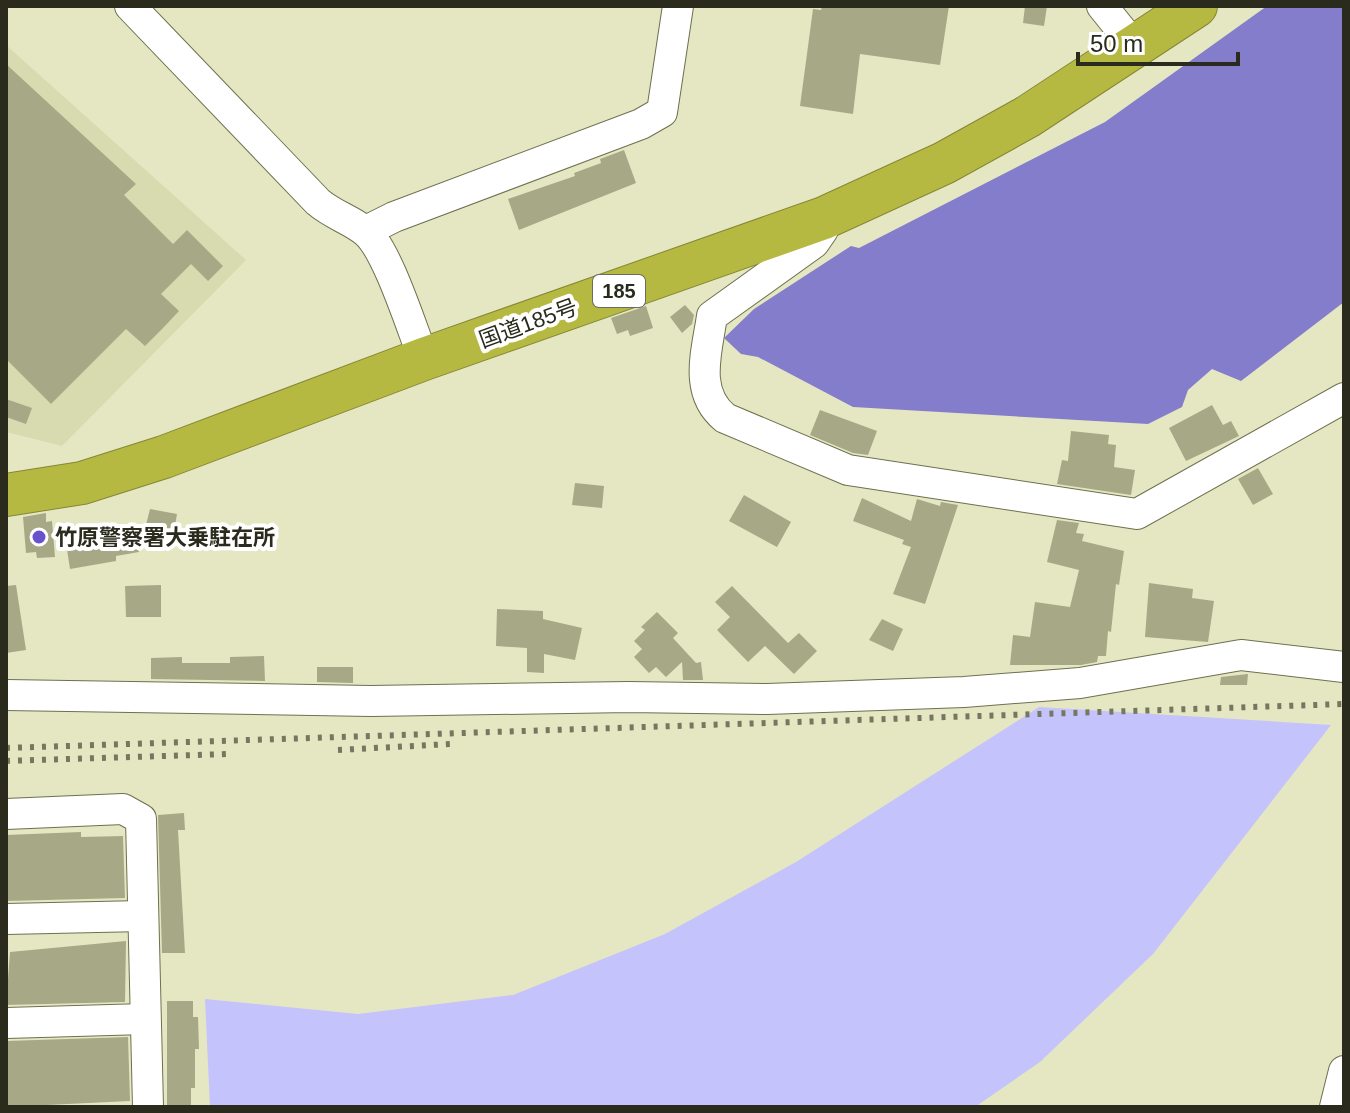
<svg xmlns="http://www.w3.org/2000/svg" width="1350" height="1113" viewBox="0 0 1350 1113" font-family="Helvetica,'Noto Sans JP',sans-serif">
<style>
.built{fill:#d8dbaf}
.green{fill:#c5c3fc}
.water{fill:#847dcb}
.building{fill:#a7a986}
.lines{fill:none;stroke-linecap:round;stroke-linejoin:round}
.minor-casing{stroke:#6e704f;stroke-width:32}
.highway-casing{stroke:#858734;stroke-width:44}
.minor{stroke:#fff;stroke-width:30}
.highway{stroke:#b6b941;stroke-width:42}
.rail{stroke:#757760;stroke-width:6;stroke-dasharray:4 8;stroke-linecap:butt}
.poi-dot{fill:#6853cd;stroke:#fff;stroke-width:3}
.labels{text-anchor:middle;stroke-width:8;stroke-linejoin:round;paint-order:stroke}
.shield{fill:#fff;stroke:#6a6b61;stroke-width:2}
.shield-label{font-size:20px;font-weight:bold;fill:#2a2b1d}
.street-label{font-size:22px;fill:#2a2b1d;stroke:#fff}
.poi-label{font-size:22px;font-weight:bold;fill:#2a2b1d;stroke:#fff;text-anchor:start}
</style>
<rect width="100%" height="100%" fill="#e5e7c3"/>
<!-- built -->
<polygon class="built" points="6,45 246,260 62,446 6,432"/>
<!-- green -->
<polygon class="green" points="1039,707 1331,725 1153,954 1040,1062 975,1107 210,1107 205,999 358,1014 513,995 665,934 796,862"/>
<!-- water -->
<polygon class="water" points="1267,6 1344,6 1344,302 1241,381 1212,369 1188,390 1182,407 1148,424 853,407 758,357 741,354 724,338 754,309 851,246 859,248 1105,122"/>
<!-- building -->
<g class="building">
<polygon points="822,6 949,6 940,65 860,54 853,114 800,106 813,9 821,10"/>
<polygon points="1025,6 1047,6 1044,26 1023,23"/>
<polygon points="6,64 136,184 124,195 173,244 187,230 223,266 208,281 191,264 161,294 179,311 163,328 145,346 126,329 51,404 6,359"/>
<polygon points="624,150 636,183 519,230 508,199 575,176 574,173 601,163 600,159"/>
<polygon points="685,305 694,315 692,324 682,333 670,317"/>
<polygon points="646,306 653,328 630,336 628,330 617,334 611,318"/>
<polygon points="6,399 32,408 26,424 6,417"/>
<polygon points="1212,405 1223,425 1231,421 1239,436 1186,461 1169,428"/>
<polygon points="820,410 877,431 868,455 853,453 810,435"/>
<polygon points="1071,431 1109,435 1108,444 1116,445 1114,467 1135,470 1131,495 1057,484 1062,460 1068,461"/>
<polygon points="1258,468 1273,494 1253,505 1238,479"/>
<polygon points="575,483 604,486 602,508 572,505"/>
<polygon points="744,495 791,522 777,547 729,521"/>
<polygon points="862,498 911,521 917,499 940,506 941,502 958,505 925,604 893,594 911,547 902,544 904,540 853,521"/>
<polygon points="150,509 177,514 173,537 163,534 161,542 143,537"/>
<polygon points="46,513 46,522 52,521 55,557 37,558 36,552 26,553 23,517"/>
<polygon points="1057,520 1079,523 1076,533 1084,534 1082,541 1124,551 1119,585 1116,584 1111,632 1108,631 1106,656 1098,656 1097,662 1081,665 1010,665 1013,635 1030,637 1035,602 1070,607 1079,570 1047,562"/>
<polygon points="112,534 113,539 136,535 139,552 116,556 116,561 70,569 66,543"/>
<polygon points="1149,583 1193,589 1192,598 1214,601 1208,642 1145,637"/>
<polygon points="16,585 26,650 6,653 6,586"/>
<polygon points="161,585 161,617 126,617 125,586"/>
<polygon points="732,586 788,643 799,633 817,651 794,674 765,646 748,662 717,630 730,617 715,602"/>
<polygon points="497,609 543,611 543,619 582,628 575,660 544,654 544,673 527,672 527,648 496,646"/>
<polygon points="657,612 678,633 673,638 696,663 701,662 703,680 683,680 682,662 666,677 656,667 649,673 634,657 642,649 634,641 645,630 641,627"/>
<polygon points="882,619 903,629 893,651 869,640"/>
<polygon points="264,656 265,681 151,679 151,658 182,657 182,663 230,663 230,657"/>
<polygon points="317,667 353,667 353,683 317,682"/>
<polygon points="1248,674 1247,685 1220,685 1221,677"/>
<polygon points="184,813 185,830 178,830 185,953 162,953 158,815"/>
<polygon points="81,832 81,837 123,836 125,898 6,901 6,835"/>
<polygon points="126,941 125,1002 6,1005 10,952"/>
<polygon points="167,1001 193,1001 193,1017 198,1017 199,1049 195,1049 195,1088 191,1088 191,1107 167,1107"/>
<polygon points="128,1037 130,1101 6,1107 6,1041"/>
</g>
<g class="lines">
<!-- minor casing -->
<g class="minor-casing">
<g id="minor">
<path d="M 130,6 L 318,202 C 333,215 352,220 366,232 C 388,251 412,330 424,359"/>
<polyline points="1102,6 1135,47"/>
<path d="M 824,218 L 823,230 L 814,243 L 712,316 C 707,351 693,392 725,418 L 848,470 L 1137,514 L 1344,398"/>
<polyline points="366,231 394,217 641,124 662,112 678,6"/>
<polyline points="6,695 371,701 629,697 767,699 964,692 1080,683 1241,655 1344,667"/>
<polyline points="6,814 123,809 141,819 148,1107"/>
<polyline points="6,919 143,916"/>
<polyline points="6,1023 145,1019"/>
<polyline points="1335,1107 1344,1071"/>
</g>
</g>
<!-- highway casing -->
<g class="highway-casing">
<polyline id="highway" points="6,495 82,483 164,457 424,359 824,218 944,163 1027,117 1196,6"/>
</g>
<!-- minor -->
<use href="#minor" class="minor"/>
<!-- highway -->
<use href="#highway" class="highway"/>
<!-- rail -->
<g class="rail">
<polyline points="6,748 1344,704"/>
<polyline points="338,750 450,744"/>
<polyline points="6,761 226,754"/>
</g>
</g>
<!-- markers -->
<circle class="poi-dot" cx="39" cy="537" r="8"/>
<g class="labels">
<!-- shield labels -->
<rect class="shield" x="593" y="275" width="52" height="32" rx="6"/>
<g class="shield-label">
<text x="619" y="298">185</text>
</g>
<!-- street labels -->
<g class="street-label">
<text transform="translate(528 323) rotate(-20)" y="8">国道185号</text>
</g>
<!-- poi labels -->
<g class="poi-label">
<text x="55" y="545">竹原警察署大乗駐在所</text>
</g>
</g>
<!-- border -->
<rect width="1350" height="1113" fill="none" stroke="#2a2b1d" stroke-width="16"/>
<!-- scale -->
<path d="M1078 52v12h160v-12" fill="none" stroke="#2a2b1d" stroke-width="4"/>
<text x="1090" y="52" font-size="24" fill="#2a2b1d" stroke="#ffffff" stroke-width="6" paint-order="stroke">50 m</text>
</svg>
